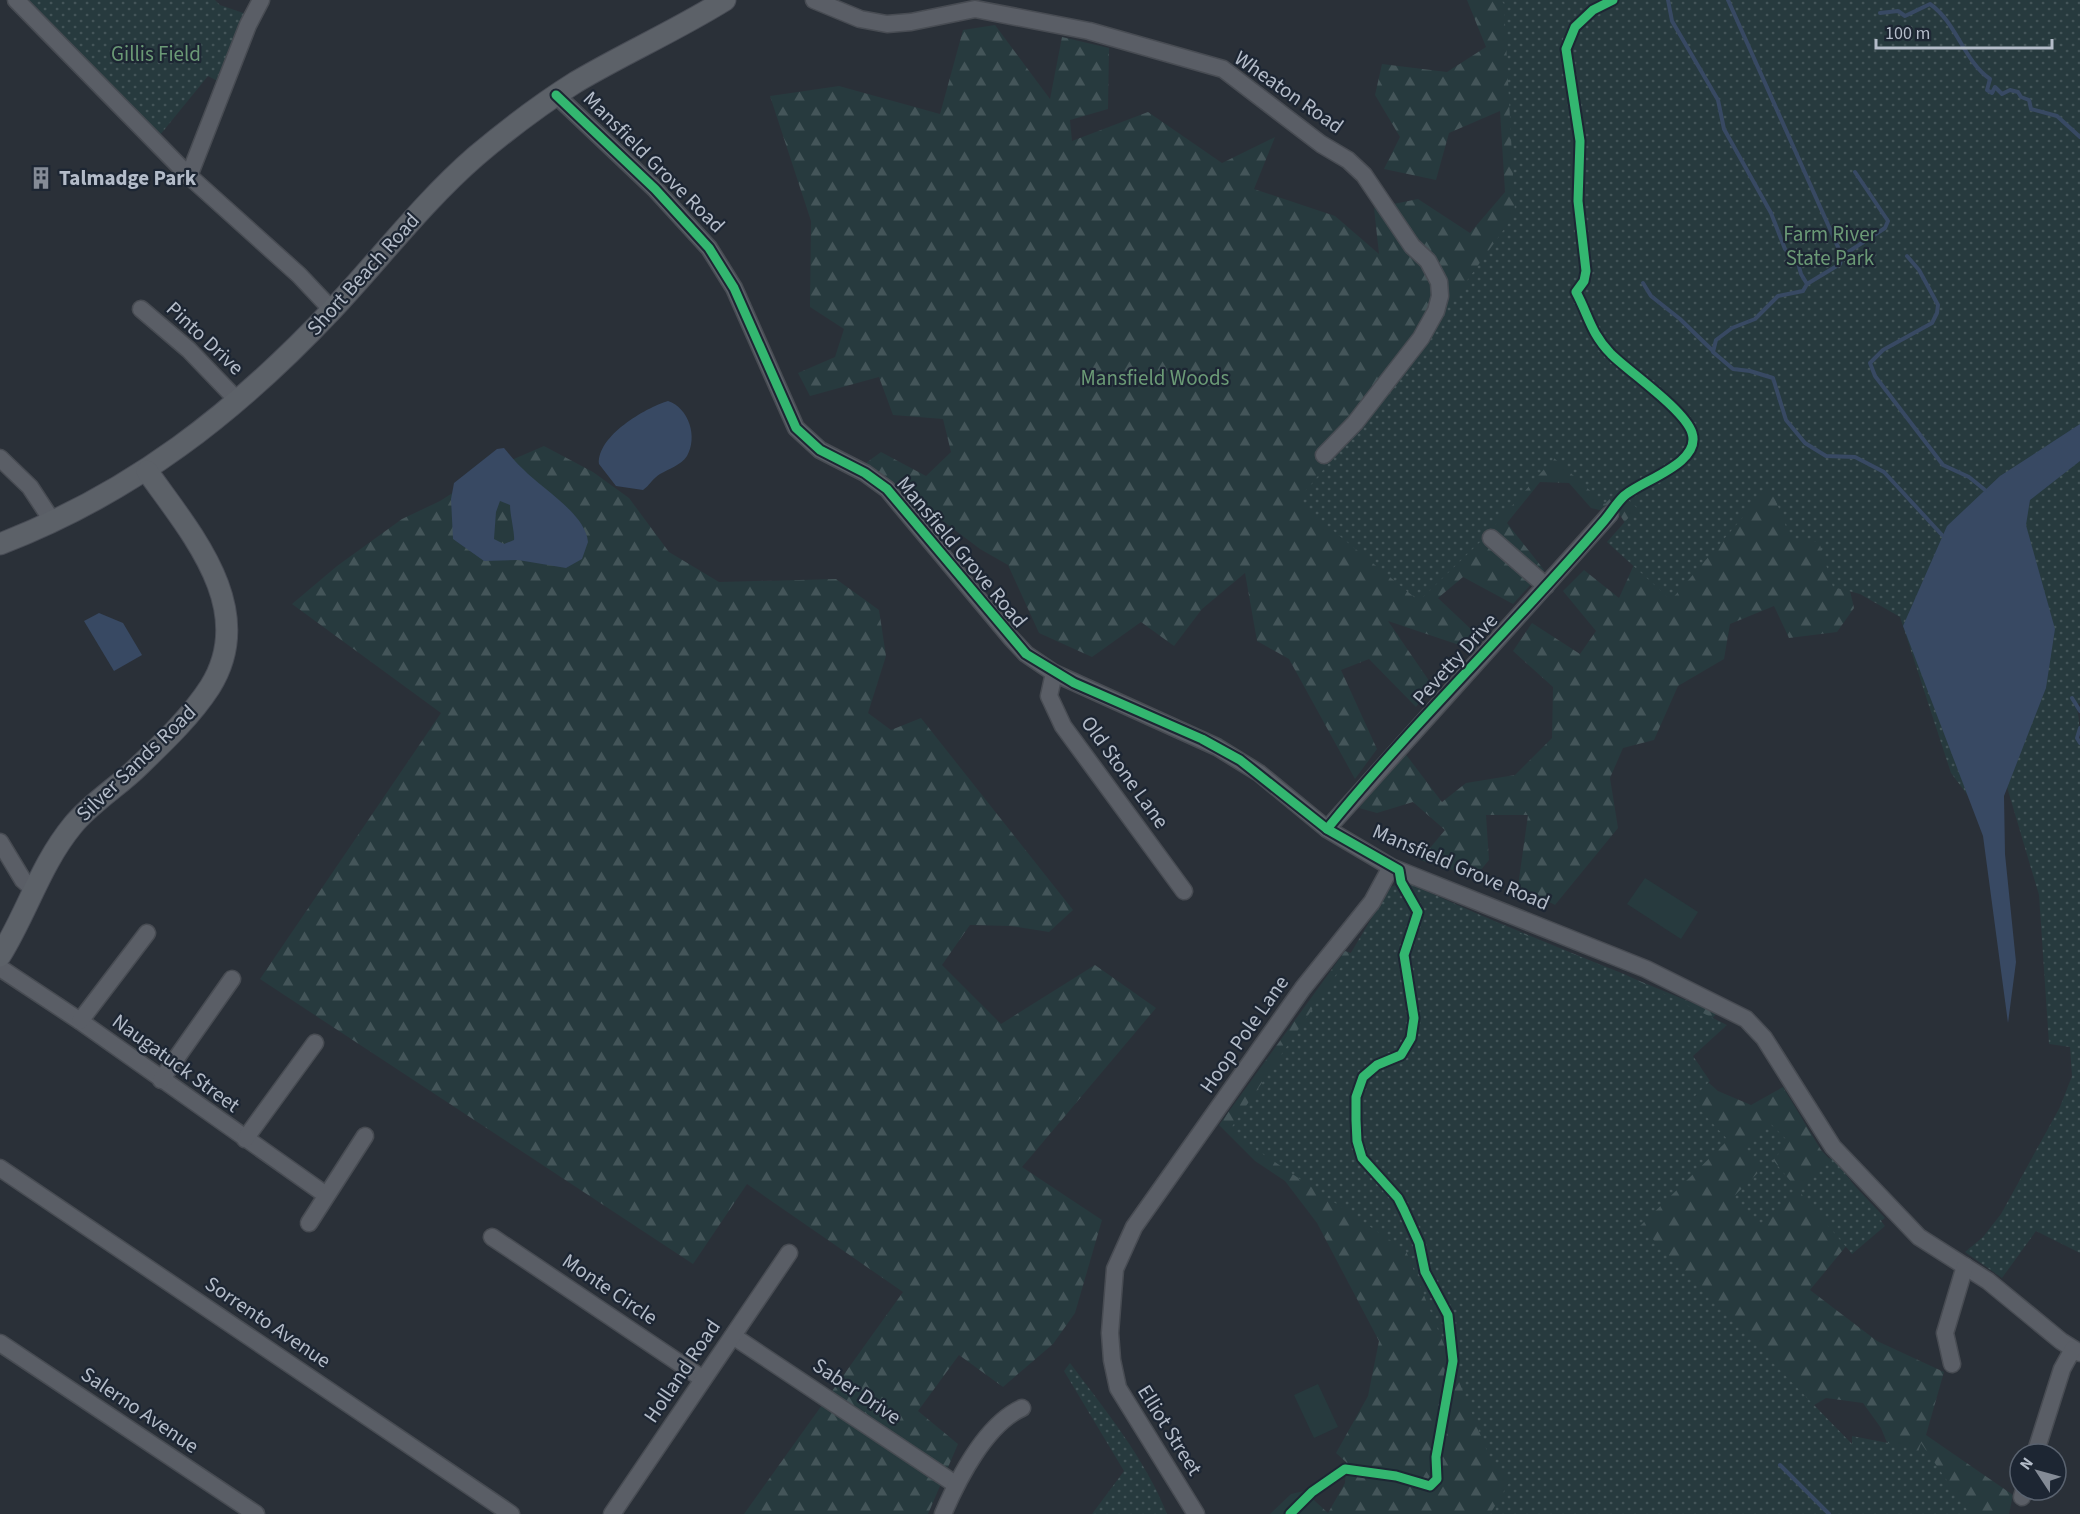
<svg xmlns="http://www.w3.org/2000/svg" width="2080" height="1514" viewBox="0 0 2080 1514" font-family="'Source Sans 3',sans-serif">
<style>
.grass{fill:#273a3e}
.forest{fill:url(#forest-firs)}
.park{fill:url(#park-dots)}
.water{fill:#384963;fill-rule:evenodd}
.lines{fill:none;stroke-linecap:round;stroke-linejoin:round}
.stream{stroke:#384963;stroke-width:4}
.minor-casing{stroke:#484c53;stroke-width:19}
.major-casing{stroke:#484c55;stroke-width:23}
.minor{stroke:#5a5e66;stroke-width:16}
.major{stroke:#5c6168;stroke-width:21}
.cycleway-casing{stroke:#1d2633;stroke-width:13}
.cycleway{stroke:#33b770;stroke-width:9}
.labels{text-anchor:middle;stroke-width:4.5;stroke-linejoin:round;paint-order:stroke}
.park-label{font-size:21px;fill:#6b9a76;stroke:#1d2633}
.street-label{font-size:21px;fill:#b4bcc9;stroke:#1d2633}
.poi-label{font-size:21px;font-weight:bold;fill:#b4bcc9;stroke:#1d2633;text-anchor:start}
</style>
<defs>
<pattern id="forest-firs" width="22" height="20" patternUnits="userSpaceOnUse" patternTransform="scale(1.5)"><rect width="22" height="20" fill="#273a3e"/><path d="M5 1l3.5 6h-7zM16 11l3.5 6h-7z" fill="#445559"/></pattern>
<pattern id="park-dots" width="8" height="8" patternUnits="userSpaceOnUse" patternTransform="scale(1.5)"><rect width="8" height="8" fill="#273a3e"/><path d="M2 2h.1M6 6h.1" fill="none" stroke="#445559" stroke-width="1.8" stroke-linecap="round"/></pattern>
</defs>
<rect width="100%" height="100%" fill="#2a3038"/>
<!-- grass -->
<g class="grass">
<polygon points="1645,878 1698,912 1681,939 1627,904"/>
<polygon points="1318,1384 1338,1427 1314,1438 1294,1395"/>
</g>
<!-- forest -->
<g class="forest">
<polygon points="1467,0 1648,0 1840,549 1854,608 1837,632 1789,638 1774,606 1730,624 1724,659 1678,686 1654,740 1623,748 1610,778 1618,828 1555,905 1518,886 1528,815 1486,815 1489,860 1475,877 1420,860 1445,830 1413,802 1377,813 1359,808 1404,752 1442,802 1466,783 1515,775 1552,738 1553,687 1513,651 1532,623 1580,654 1596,631 1563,591 1584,570 1619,598 1641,549 1620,515 1591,508 1569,483 1540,482 1507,523 1544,570 1513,604 1463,577 1438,598 1475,633 1477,651 1388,621 1432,685 1416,707 1369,659 1341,670 1377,749 1355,779 1289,659 1257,641 1245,573 1202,609 1174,646 1141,622 1092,657 1039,633 1008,565 980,549 866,463 881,452 926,476 951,452 943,419 893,415 879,377 810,396 798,373 835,357 844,329 810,307 811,221 770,96 839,86 940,114 963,30 995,25 1050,99 1062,37 1109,48 1108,109 1070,120 1072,141 1148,112 1222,163 1275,137 1254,189 1335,216 1379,254 1374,208 1418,199 1470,233 1505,192 1500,111 1449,133 1436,180 1384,169 1400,137 1375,95 1382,64 1447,72 1486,47"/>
<polygon points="544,446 593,472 629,498 669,552 719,582 836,579 879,610 886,656 868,713 891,730 921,718 1073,910 1049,932 1011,926 970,925 942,965 1001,1024 1095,965 1156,1008 1022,1167 1102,1220 1075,1313 1053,1344 1003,1387 959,1355 918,1411 958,1444 928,1514 744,1514 903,1292 747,1184 693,1264 260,979 441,713 292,604 337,566 402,519 440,501 488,470"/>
<polygon points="1446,901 1717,1013 1679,1056 1718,1091 1751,1105 1783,1087 1821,1150 1885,1218 1847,1245 1810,1290 1877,1341 1944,1372 1926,1435 2013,1495 2009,1514 1944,1514 1900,1475 1881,1428 1863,1403 1826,1398 1794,1417 1739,1514 1270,1514 1291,1494 1304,1491 1328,1513 1345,1483 1346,1462 1336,1453 1368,1396 1379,1341 1317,1223 1285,1181 1255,1161 1219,1125 1345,951 1362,957"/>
</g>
<!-- park -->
<g class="park">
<polygon points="27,0 215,0 220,5 249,15 221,83 208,76 160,135"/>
<path d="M 1501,0 L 2080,0 L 2080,703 L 2075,705 C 2080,716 2080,725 2077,738 L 2080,743 L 2080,1253 L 2036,1231 L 2002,1278 L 1965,1252 L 1983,1237 L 2001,1214 L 2060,1107 L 2072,1076 L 2070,1047 L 2049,1044 L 2039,895 L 2007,787 L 1969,797 L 1951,773 L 1900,617 L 1860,594 L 1833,587 L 1819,542 L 1791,539 L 1770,486 L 1671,600 L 1607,542 L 1637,508 L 1618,490 L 1605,504 L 1554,458 L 1480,542 L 1419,601 L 1297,501 L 1376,407 L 1515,214 L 1504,4 Z"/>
<polygon points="1406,882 1525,935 1624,974 1727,1025 1693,1056 1710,1081 1691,1100 1728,1140 1640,1226 1852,1444 1852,1436 1909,1447 1916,1458 1921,1443 1970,1514 1490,1514 1512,1478 1494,1468 1406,1251 1229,1131 1352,951 1390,887"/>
<polygon points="1769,1122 1789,1142 1773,1160 1797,1189 1832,1156 1885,1226 1852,1254 1798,1190 1761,1226 1733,1197 1762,1169 1742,1148"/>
<path d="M 1070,1363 C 1105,1410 1145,1458 1167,1514 L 1092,1514 L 1124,1471 L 1064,1371 Z"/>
</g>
<!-- water -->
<g class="water">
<path d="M 668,401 C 689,408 698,437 687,456 C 681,465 669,469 660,474 C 653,478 649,486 643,490 L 616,486 L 599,464 C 597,436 645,408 668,401 Z"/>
<polygon points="2080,424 2080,461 2030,500 2026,525 2055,629 2046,688 2004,796 2005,854 2016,962 2008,1023 1983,836 1903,626 1947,526 2000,476"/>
<path d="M 504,448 C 510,455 516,463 523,469 C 541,488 586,514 588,542 L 582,559 L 566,568 L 518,560 L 484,561 L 453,539 L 451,499 L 454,483 L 497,449 ZM 500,501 L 510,505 C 510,515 515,534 514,540 L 504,544 L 494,539 L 496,512 Z"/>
<polygon points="99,613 123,623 142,655 114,671 84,621"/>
</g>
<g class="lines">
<!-- stream -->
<g class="stream">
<polyline points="1668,0 1672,21 1718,100 1724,129 1771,213 1785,249 1798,263 1801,274 1807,284 1803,291 1778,296 1755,319 1732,328 1716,340 1713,352 1733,369 1750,371 1773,378 1786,420 1805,443 1826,456 1855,457 1884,472 1942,535"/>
<polyline points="1728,0 1842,256 1840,264 1807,284"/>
<path d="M 1880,13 L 1898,11 L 1905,16 L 1930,4 C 1957,23 1963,60 1990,79 L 1987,90 L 1992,93 L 1995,87 L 2002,94 L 2010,90 L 2018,92 L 2021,97 L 2029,100 L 2031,109 L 2057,116 L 2080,137"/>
<polyline points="1842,256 1885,228 1888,221 1855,172"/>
<polyline points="1907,256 1919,270 1938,305 1937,313 1932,323 1883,350 1870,363 1875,376 1943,465 1969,477 1985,490"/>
<polyline points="1643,283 1651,296 1680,319 1713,351"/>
<polyline points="2072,698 2080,711"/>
<polyline points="2080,728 2077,738 2080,743"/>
<polyline points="1780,1465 1829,1514"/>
</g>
<!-- minor casing -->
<g class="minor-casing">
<g id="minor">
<polyline points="16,0 189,176 299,275 332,310"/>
<polyline points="814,0 860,19 887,24 911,22 975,9 1089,31 1223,69 1321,144 1348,160 1364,175 1412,246 1428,261 1439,282 1440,296 1436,311 1421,338 1355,423 1324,455"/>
<polyline points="556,95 655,189 709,248 734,288 796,428 820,450 865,473 887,489 1011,638 1026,654 1054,673 1217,747 1259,773 1327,829 1391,867 1646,969 1746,1019 1764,1038 1833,1147 1919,1237 1988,1281 2061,1341 2080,1353"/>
<polyline points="189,176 248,25 261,0"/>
<polyline points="141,309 189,350 238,401"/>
<polyline points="0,458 30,487 53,522"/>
<polyline points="1491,538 1546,586"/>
<polyline points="1054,673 1049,696 1063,726 1184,891"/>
<polyline points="1327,829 1610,514"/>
<polyline points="0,842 23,880 32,888"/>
<polyline points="0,968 80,1021 326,1195"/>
<polyline points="80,1021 147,933"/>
<polyline points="161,1080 232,979"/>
<polyline points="245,1139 315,1043"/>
<polyline points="0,1168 511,1514"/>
<polyline points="309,1223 365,1136"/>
<polyline points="492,1237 703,1379"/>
<polyline points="733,1336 955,1484"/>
<polyline points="0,1343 256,1514"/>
<polyline points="1952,1364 1945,1333 1965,1266"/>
<polyline points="2035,1454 2062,1369 2073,1349"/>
<polyline points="2022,1497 2024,1490"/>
<polyline points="612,1514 789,1253"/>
<path d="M 943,1514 C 958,1479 986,1424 1022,1408"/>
<polyline points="1196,1514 1118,1388 1112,1360 1110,1333 1115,1269 1134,1227 1303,988 1372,902 1391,867"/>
</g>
</g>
<!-- major casing -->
<g class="major-casing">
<g id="major">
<path d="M 0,544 C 132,493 235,413 332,310 C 380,259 423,202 476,156 C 508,129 541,104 576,82 C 625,53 677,30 725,0"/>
<path d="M 0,956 C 27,913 40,865 73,825 C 92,802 119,786 140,765 C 165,741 192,715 210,687 C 259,609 190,532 147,471"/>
</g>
</g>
<!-- minor -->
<use href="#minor" class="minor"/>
<!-- major -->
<use href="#major" class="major"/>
<!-- cycleway casing -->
<g class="cycleway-casing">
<g id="cycleway">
<polyline points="556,95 655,189 709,248 734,288 796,428 820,450 865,473 887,489 1026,654 1074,683 1202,739 1240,760 1327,829 1399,870 1401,882 1418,912 1404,955 1414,1018 1411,1038 1401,1055 1377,1065 1363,1077 1356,1097 1356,1120 1357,1141 1362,1158 1398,1198 1404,1210 1419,1243 1425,1272 1448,1315 1453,1361 1436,1457 1437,1479 1430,1486 1396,1476 1345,1469 1312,1492 1290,1514"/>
<path d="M 1327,829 C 1414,722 1514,626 1603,522 C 1610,514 1616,504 1623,497 C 1639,481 1702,464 1692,433 C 1685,410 1629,372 1611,354 C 1590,332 1589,316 1576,292 L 1584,281 L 1586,271 L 1578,201 L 1580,141 L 1566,49 L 1575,27 L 1593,10 L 1613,0"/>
</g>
</g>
<!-- cycleway -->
<use href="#cycleway" class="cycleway"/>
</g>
<!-- icons -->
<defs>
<g id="building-bare" transform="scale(1.8)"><path d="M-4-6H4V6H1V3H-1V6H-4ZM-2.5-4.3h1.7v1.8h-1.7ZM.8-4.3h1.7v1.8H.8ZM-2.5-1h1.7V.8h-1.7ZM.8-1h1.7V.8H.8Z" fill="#848b96" stroke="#1d2633" stroke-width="2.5" paint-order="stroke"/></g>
</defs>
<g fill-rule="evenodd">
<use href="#building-bare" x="41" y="178"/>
</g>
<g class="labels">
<!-- park labels -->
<g class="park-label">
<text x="156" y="61">Gillis Field</text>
<text x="1830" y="241">Farm River<tspan x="1830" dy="24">State Park</tspan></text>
<text x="1155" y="385">Mansfield Woods</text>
</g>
<!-- street labels -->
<g class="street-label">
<text transform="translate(1289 92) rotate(35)" y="7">Wheaton Road</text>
<text transform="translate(654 162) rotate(45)" y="7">Mansfield Grove Road</text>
<text transform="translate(363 274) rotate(-48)" y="7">Short Beach Road</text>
<text transform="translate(205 338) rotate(43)" y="7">Pinto Drive</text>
<text transform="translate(962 552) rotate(50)" y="7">Mansfield Grove Road</text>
<text transform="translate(1455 659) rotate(-48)" y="7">Pevetty Drive</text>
<text transform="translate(136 763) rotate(-44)" y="7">Silver Sands Road</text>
<text transform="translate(1125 772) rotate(54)" y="7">Old Stone Lane</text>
<text transform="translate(1461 867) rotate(23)" y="7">Mansfield Grove Road</text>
<text transform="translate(1244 1034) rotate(-55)" y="7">Hoop Pole Lane</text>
<text transform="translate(176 1063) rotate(36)" y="7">Naugatuck Street</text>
<text transform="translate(610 1289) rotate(34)" y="7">Monte Circle</text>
<text transform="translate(268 1322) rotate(34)" y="7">Sorrento Avenue</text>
<text transform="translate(682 1371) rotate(-56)" y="7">Holland Road</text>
<text transform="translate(857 1391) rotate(34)" y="7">Saber Drive</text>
<text transform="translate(140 1410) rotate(34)" y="7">Salerno Avenue</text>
<text transform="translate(1170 1430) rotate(58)" y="7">Elliot Street</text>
</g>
<!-- poi labels -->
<g class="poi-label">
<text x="59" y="185">Talmadge Park</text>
</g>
</g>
<!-- north arrow -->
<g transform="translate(2038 1472) rotate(306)"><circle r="28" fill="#1d2633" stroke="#59626f" stroke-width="1.5"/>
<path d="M0-4.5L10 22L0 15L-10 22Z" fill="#848b96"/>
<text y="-9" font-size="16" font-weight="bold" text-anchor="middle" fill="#b4bcc9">N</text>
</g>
<!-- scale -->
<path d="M1876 39v9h176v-9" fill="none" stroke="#b4bcc9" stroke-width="3"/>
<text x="1885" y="39" font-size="18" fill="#b4bcc9" stroke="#1d2633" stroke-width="4.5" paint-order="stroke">100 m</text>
</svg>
